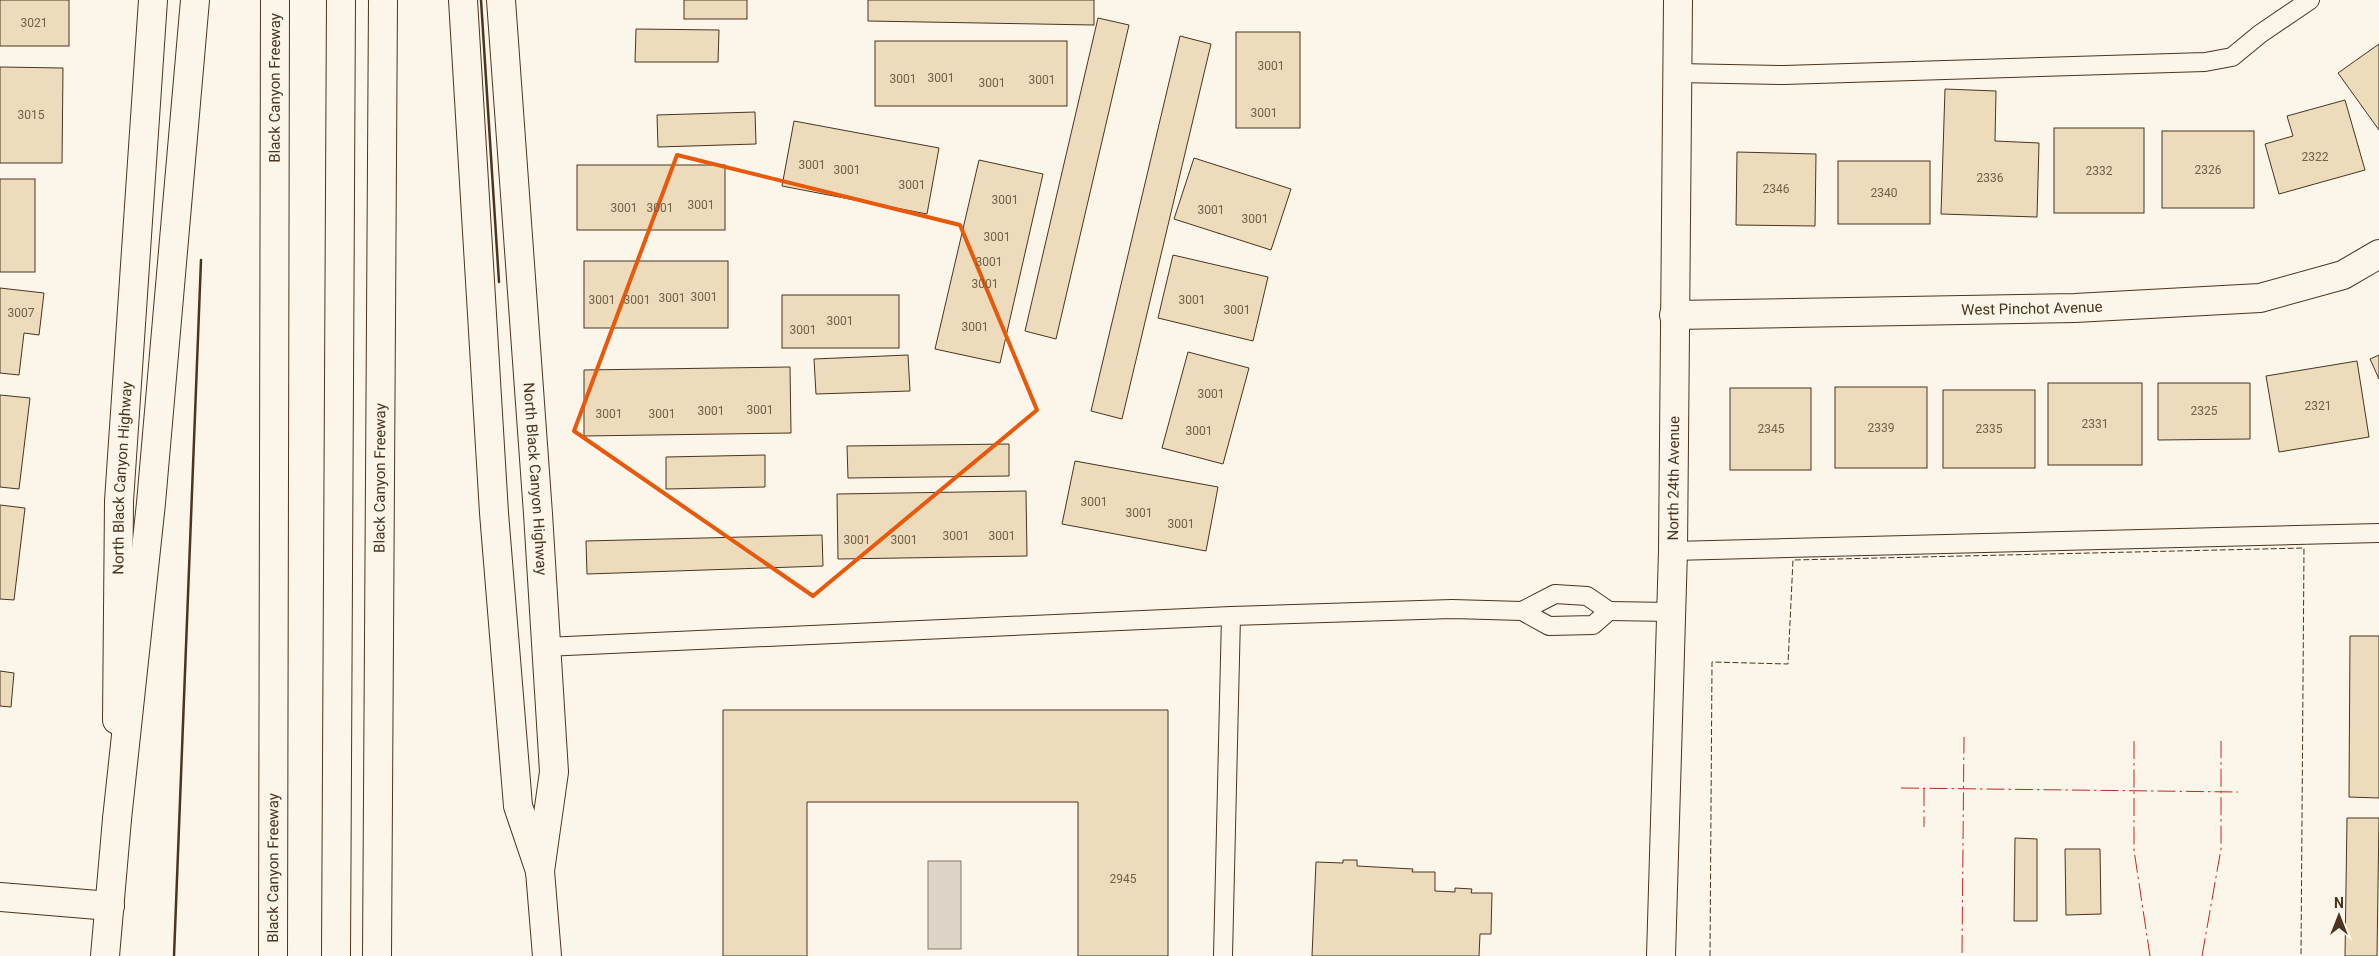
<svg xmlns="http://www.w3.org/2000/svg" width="2379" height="956" viewBox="0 0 2379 956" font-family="Roboto,sans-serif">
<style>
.water{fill:#dcd4c6;stroke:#887966}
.building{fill:#ecdcbc;stroke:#4a3520}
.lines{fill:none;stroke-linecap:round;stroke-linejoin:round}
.lane-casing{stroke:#4a3520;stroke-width:20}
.street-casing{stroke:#4a3520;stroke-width:30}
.secondary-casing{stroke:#4a3520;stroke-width:30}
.primary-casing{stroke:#4a3520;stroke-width:30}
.highway-casing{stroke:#4a3520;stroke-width:30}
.lane{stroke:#fbf6e9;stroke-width:18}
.street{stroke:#fbf6e9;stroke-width:28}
.secondary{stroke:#fbf6e9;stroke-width:28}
.primary{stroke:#fbf6e9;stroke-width:28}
.highway{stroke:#fbf6e9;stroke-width:28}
.fence{stroke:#4a3520;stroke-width:1;stroke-dasharray:6 2.5;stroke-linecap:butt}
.wall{stroke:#4a3520;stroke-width:2.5}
.power{stroke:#c62828;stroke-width:1;stroke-dasharray:18 4 2.5 4;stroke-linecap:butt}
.marked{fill:none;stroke:#e8590c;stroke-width:4;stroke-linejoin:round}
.labels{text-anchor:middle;stroke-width:4;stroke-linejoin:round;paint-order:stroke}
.number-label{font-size:12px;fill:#725f47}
.street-label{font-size:15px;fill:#4a3520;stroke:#fbf6e9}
</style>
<rect width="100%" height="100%" fill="#fbf6e9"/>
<!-- water -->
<rect class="water" x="928" y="861" width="33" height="88"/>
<!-- building -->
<g class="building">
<rect x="0" y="0" width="69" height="46"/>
<rect x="684" y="0" width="63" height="19"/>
<polygon points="868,0 1094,0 1094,25 868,21"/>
<polygon points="1098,18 1129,25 1056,339 1025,331"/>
<polygon points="636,29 719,30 718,62 635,62"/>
<rect x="1236" y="32" width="64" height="96"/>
<polygon points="1180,36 1211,44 1122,419 1091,411"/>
<rect x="875" y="41" width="192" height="65"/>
<polygon points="2379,44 2379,130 2338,73"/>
<polygon points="0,67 63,68 62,163 0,163"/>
<polygon points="1945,89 1996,91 1995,141 2039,143 2037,217 1941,214"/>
<polygon points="2345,100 2365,170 2279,194 2265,144 2293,136 2287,116"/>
<polygon points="755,112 756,144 658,147 657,115"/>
<polygon points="794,121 939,148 927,214 782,186"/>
<rect x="2054" y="128" width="90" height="85"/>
<rect x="2162" y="131" width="92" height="77"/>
<polygon points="1737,152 1816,154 1815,226 1736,225"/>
<polygon points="1194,158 1291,189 1271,250 1174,219"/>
<polygon points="979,160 1043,174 1000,363 935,349"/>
<rect x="1838" y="161" width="92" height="63"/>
<rect x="577" y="165" width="148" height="65"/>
<rect x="0" y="179" width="35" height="93"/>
<polygon points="1173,255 1268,277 1253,341 1158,318"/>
<rect x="584" y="261" width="144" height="67"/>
<polygon points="0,288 44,293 39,335 24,333 19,375 0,373"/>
<rect x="782" y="295" width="117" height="53"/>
<polygon points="1188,352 1249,368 1223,464 1162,448"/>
<polygon points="908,355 910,391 816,394 814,359"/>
<polygon points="2379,355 2379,379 2370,359"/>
<polygon points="2357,361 2369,437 2279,452 2266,376"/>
<polygon points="790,367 791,433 584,436 584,370"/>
<rect x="2048" y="383" width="94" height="82"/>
<polygon points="2158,383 2250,383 2250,439 2158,440"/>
<rect x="1835" y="387" width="92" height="81"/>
<rect x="1730" y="388" width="81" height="82"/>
<rect x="1943" y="390" width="92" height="78"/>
<polygon points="0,395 30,398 19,489 0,487"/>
<polygon points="1009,444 1009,476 848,478 847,446"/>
<polygon points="765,455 765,487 666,489 666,457"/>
<polygon points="1075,461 1218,487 1206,551 1062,524"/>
<polygon points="1026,491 1027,556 838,559 837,494"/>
<polygon points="0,505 25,508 14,600 0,599"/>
<polygon points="822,535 823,566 587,574 586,541"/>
<polygon points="2350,636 2379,636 2379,798 2349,797"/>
<polygon points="0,671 14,673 11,707 0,706"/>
<polygon points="723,710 1168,710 1168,956 1078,956 1078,802 807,802 807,956 723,956"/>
<polygon points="2347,818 2379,818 2377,956 2345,956"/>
<polygon points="2015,838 2037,839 2037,921 2014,921"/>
<polygon points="2065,849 2100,849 2101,914 2066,915"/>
<polygon points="1343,860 1357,860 1357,866 1413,869 1412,872 1435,872 1435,891 1455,892 1455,888 1472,889 1471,893 1492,893 1491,934 1480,934 1479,956 1312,956 1316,862 1343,863"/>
</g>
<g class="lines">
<!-- lane casing -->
<g class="lane-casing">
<g id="lane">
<polyline points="1678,73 1784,75 2205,62 2232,57 2260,34 2310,0"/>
<polyline points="1673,551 2379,533"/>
<polyline points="1609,611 1671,612"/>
<polyline points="1231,616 1452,609 1522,611 1555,594 1587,596 1609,611 1593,625 1549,626 1522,611"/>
<polyline points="545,647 1231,616 1223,956"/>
</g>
</g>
<!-- street casing -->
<g class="street-casing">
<g id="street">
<path id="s1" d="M 1674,315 L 2075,308 L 2260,298 L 2343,275 L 2379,254"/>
<polyline points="0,897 110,906"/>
<path id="s2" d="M 1661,956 L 1673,551 L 1678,0"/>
</g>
</g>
<!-- secondary casing -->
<g class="secondary-casing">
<g id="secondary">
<path id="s3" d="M 501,0 L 538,514 L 554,772 L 540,871"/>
<path id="s4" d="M 117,720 L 119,501 L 153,0"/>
</g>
</g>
<!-- primary casing -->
<g class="primary-casing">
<g id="primary">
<polyline points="540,871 547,956"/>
<polyline points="105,956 117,819"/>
</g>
</g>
<!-- highway casing -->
<g class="highway-casing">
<g id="highway">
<polyline points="463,0 494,513 518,806 540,871"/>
<polyline points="117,819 151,503 195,0"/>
<path id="s5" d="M 273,956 L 275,0"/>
<polyline points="336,956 341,0"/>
<path id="s6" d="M 377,956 L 383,0"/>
</g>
</g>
<!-- lane -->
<use href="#lane" class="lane"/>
<!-- street -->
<use href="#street" class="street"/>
<!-- secondary -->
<use href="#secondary" class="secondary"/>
<!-- primary -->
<use href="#primary" class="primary"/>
<!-- highway -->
<use href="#highway" class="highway"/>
<!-- fence -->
<polyline class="fence" points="1710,956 1712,662 1788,664 1793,560 2304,548 2301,956"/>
<!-- wall -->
<g class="wall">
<polyline points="481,0 499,282"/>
<polyline points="174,956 201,260"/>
</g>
<!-- power -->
<g class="power">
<polyline points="2134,741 2134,850 2150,956"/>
<polyline points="1901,788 2238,792"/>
<polyline points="1924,788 1924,827"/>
<polyline points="1962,953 1964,737"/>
<polyline points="2202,956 2221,849 2221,741"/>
</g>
</g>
<!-- marked area -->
<path class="marked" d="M 677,155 L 960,225 L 1037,410 L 813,596 L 574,431 Z"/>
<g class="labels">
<!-- number labels -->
<g class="number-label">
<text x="34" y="27">3021</text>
<text x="1271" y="70">3001</text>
<text x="941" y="82">3001</text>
<text x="903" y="83">3001</text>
<text x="1042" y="84">3001</text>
<text x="992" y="87">3001</text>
<text x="1264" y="117">3001</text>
<text x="31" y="119">3015</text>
<text x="2315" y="161">2322</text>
<text x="812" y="169">3001</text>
<text x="847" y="174">3001</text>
<text x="2208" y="174">2326</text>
<text x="2099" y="175">2332</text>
<text x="1990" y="182">2336</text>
<text x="912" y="189">3001</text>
<text x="1776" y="193">2346</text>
<text x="1884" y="197">2340</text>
<text x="1005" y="204">3001</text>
<text x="701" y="209">3001</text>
<text x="624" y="212">3001</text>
<text x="660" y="212">3001</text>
<text x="1211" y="214">3001</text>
<text x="1255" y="223">3001</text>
<text x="997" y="241">3001</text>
<text x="989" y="266">3001</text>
<text x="985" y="288">3001</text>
<text x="704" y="301">3001</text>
<text x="672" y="302">3001</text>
<text x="602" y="304">3001</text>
<text x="637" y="304">3001</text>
<text x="1192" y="304">3001</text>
<text x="1237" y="314">3001</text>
<text x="21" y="317">3007</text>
<text x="840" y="325">3001</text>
<text x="975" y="331">3001</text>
<text x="803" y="334">3001</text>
<text x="1211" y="398">3001</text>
<text x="2318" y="410">2321</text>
<text x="760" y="414">3001</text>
<text x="711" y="415">3001</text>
<text x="2204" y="415">2325</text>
<text x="609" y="418">3001</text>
<text x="662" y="418">3001</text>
<text x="2095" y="428">2331</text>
<text x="1881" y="432">2339</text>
<text x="1771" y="433">2345</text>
<text x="1989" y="433">2335</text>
<text x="1199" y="435">3001</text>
<text x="1094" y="506">3001</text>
<text x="1139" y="517">3001</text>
<text x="1181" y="528">3001</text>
<text x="956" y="540">3001</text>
<text x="1002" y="540">3001</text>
<text x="857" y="544">3001</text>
<text x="904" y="544">3001</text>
<text x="1123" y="883">2945</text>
</g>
<!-- street labels -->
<g class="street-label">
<text dy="5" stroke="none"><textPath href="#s5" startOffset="868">Black Canyon Freeway</textPath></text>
<text dy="5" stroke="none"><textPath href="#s1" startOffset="358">West Pinchot Avenue</textPath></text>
<text dy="5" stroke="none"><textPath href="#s4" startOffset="242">North Black Canyon Highway</textPath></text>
<text dy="5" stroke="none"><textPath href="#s6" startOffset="478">Black Canyon Freeway</textPath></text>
<text dy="5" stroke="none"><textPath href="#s3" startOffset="480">North Black Canyon Highway</textPath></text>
<text dy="5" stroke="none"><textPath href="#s2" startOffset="478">North 24th Avenue</textPath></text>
<text dy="5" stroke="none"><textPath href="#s5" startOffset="88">Black Canyon Freeway</textPath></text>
</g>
</g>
<!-- north arrow -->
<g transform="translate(2339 916)" stroke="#fbf6e9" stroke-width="4" paint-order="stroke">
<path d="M0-4L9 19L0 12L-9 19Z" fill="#4a3520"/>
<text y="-8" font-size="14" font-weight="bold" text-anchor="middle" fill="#4a3520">N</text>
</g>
</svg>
